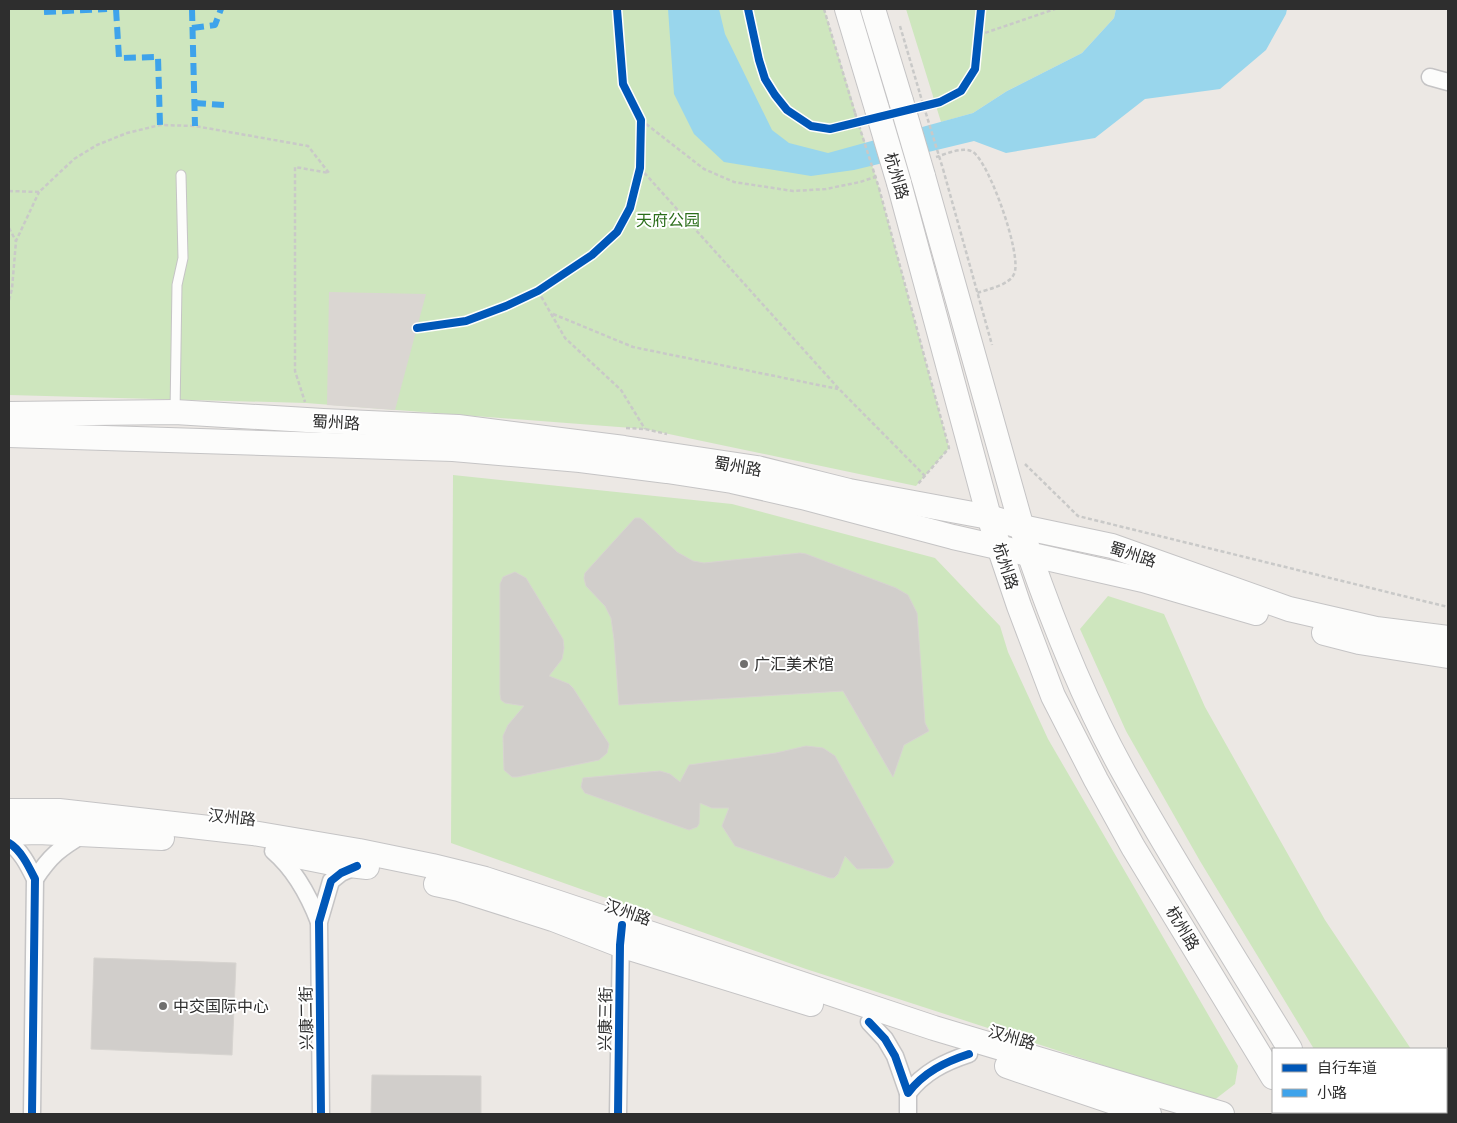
<svg xmlns="http://www.w3.org/2000/svg" width="1457" height="1123" viewBox="0 0 1457 1123" font-family="Overpass,'Noto Sans SC',sans-serif">
<style>
.green{fill:#cee6be}
.plaza{fill:#dad6d2}
.water{fill:#99d6ec}
.building{fill:#d1cecb;stroke:#d7d4d0}
.lines{fill:none;stroke-linecap:round;stroke-linejoin:round}
.lane-casing{stroke:#c5c4c5;stroke-width:11}
.street-casing{stroke:#c5c4c5;stroke-width:19}
.secondary-casing{stroke:#c5c4c5;stroke-width:26}
.path{stroke:#c9c9c8;stroke-width:2.5;stroke-dasharray:4 2.5;stroke-linecap:butt}
.lane{stroke:#fcfcfb;stroke-width:9}
.street{stroke:#fcfcfb;stroke-width:16}
.secondary{stroke:#fcfcfb;stroke-width:24}
.secondary-bridge-casing{stroke:#c5c4c5;stroke-width:26;stroke-linecap:butt}
.path-bridge{stroke:#c9c9c8;stroke-width:2.5;stroke-dasharray:4 2.5;stroke-linecap:butt}
.secondary-bridge{stroke:#fcfcfb;stroke-width:24}
.quiet{stroke:#3ea3eb;stroke-width:6;stroke-dasharray:12 6;stroke-linecap:butt}
.cycleway-casing{stroke:#fff;stroke-width:11}
.cycleway{stroke:#0057b8;stroke-width:8}
.poi-dot{fill:#706f6e;stroke:#fff;stroke-width:2}
.labels{text-anchor:middle;stroke-width:4;stroke-linejoin:round;paint-order:stroke}
.street-label{font-size:16px;fill:#2e2e2e;stroke:#fff}
.park-label{font-size:16px;fill:#2c6e1b;stroke:#fff}
.poi-label{font-size:16px;fill:#2e2e2e;stroke:#fff;text-anchor:start}
</style>
<rect width="100%" height="100%" fill="#ece8e4"/>
<!-- green -->
<g class="green">
<polygon points="9,9 824,9 879,188 949,448 916,486 645,429 306,403 9,395"/>
<polygon points="906,9 1116,9 1114,18 1082,53 1007,91 973,113 941,122"/>
<polygon points="453,475 732,504 935,558 1000,626 1008,652 1048,739 1238,1066 1235,1084 1213,1101 806,969 451,843"/>
<polygon points="1108,596 1164,614 1205,707 1325,920 1411,1049 1314,1049 1200,861 1126,731 1080,629"/>
<polygon points="1446,1100 1448,1103 1448,1114 1392,1114 1388,1112 1446,1112"/>
</g>
<!-- plaza -->
<polygon class="plaza" points="329,292 426,294 395,410 327,405"/>
<!-- water -->
<polygon class="water" points="668,9 719,9 725,34 772,130 789,143 828,153 973,113 1007,91 1082,53 1114,18 1116,9 1287,9 1286,14 1266,50 1220,89 1145,99 1095,138 1006,153 974,141 854,170 811,176 724,162 694,134 674,94"/>
<!-- building -->
<g class="building">
<polygon points="635,518 640,518 644,521 677,552 693,561 704,563 800,553 806,554 896,588 908,595 917,613 925,723 929,731 904,745 893,777 843,691 619,705 614,639 611,618 605,606 586,586 584,578 585,573"/>
<polygon points="515,572 526,578 563,639 564,648 562,659 549,676 569,684 573,688 609,744 607,753 599,760 517,777 512,777 504,770 503,736 508,725 524,706 505,703 501,700 500,694 500,584 503,577"/>
<polygon points="806,746 823,748 835,756 894,862 891,866 888,868 857,869 845,856 838,874 834,878 830,878 735,846 722,826 729,808 712,808 700,803 699,824 697,827 689,830 585,793 581,787 583,778 660,771 670,774 680,782 689,765 776,753"/>
<polygon points="94,958 236,963 232,1055 91,1049"/>
<polygon points="372,1075 481,1076 481,1114 371,1114"/>
</g>
<g class="lines">
<!-- lane casing -->
<g class="lane-casing">
<polyline id="lane" points="175,412 177,285 183,258 181,175"/>
</g>
<!-- street casing -->
<g class="street-casing">
<g id="street">
<polyline points="1430,77 1448,82"/>
<path d="M 9,843 C 21,850 29,867 35,879 L 32,1114"/>
<path d="M 273,851 C 294,869 309,896 319,922"/>
<path d="M 35,879 C 50,856 60,848 84,834"/>
<path d="M 869,1022 L 885,1039 L 895,1056 L 908,1093 C 924,1072 945,1062 969,1054"/>
<polyline points="908,1093 908,1114"/>
<polyline points="321,1114 319,922 331,881 341,873 357,866"/>
<polyline points="618,1114 621,937"/>
</g>
</g>
<!-- secondary casing -->
<g class="secondary-casing">
<g id="secondary">
<polyline points="847,9 877,109"/>
<polyline points="873,9 901,101"/>
<path d="M 923,176 L 1029,553 C 1055,628 1085,703 1124,773 C 1176,866 1234,957 1290,1049"/>
<polyline points="899,183 989,517 1019,606 1053,696 1096,780 1133,847 1273,1077"/>
<polyline points="9,414 175,412 323,421 458,427 624,448 757,468 849,491 989,517 1022,527 1112,546 1289,609 1376,629 1448,638"/>
<polyline points="9,435 453,449 580,460 667,471 732,481 802,497 953,537 1143,580 1256,613"/>
<polyline points="1324,633 1359,642 1448,656"/>
<polyline points="9,811 59,811 253,833 359,851 432,866 485,879 553,901 934,1028 1222,1114"/>
<polyline points="9,833 38,832 162,838"/>
<polyline points="292,855 332,863 367,867"/>
<polyline points="436,884 459,889 553,919 620,945 811,1004"/>
<polyline points="1007,1066 1149,1114"/>
<polyline points="1296,1112 1298,1114"/>
<polyline points="1327,1112 1329,1114"/>
</g>
</g>
<!-- path -->
<g class="path">
<polyline points="824,9 855,113"/>
<polyline points="900,26 920,94"/>
<polyline points="979,35 1055,9"/>
<polyline points="641,120 704,169 734,182 793,191 826,189 860,182 878,176"/>
<path d="M 936,157 C 946,154 963,146 973,152 C 989,162 1023,257 1014,274 C 1009,285 989,289 977,293"/>
<polyline points="640,168 839,389 925,476"/>
<polyline points="943,169 992,345"/>
<polyline points="879,188 949,448 917,485"/>
<polyline points="9,191 39,192 74,159 97,145 127,133 160,125 195,126 308,146 329,173 295,167 295,371 305,402"/>
<polyline points="9,228 16,241"/>
<polyline points="538,291 565,338 621,390 645,429"/>
<polyline points="9,300 12,289 16,241 39,192"/>
<polyline points="553,314 633,347 838,389"/>
<polyline points="626,428 645,429 667,434"/>
<polyline points="1025,464 1078,516 1448,607"/>
</g>
<!-- lane -->
<use href="#lane" class="lane"/>
<!-- street -->
<use href="#street" class="street"/>
<!-- secondary -->
<use href="#secondary" class="secondary"/>
<!-- secondary-bridge casing -->
<g class="secondary-bridge-casing">
<g id="secondary-bridge">
<polyline points="901,101 923,176"/>
<polyline points="877,109 899,183"/>
</g>
</g>
<!-- path-bridge -->
<g class="path-bridge">
<polyline points="920,94 943,169"/>
<polyline points="855,113 879,188"/>
</g>
<!-- secondary-bridge -->
<use href="#secondary-bridge" class="secondary-bridge"/>
<!-- quiet -->
<g class="quiet">
<polyline points="116,9 119,58 158,57 160,125"/>
<polyline points="192,9 195,126"/>
<polyline points="44,12 107,9"/>
<polyline points="192,28 215,25 221,9"/>
<polyline points="194,103 225,105"/>
</g>
<!-- cycleway casing -->
<g class="cycleway-casing">
<g id="cycleway">
<polyline points="748,9 759,60 765,79 775,95 787,110 811,126 830,129 940,102 961,91 975,69 981,9"/>
<polyline points="417,328 466,321 506,306 538,291 592,255 617,232 630,208 640,168 641,120 623,84 617,9"/>
<path d="M 9,843 C 21,850 29,867 35,879 L 32,1114"/>
<path d="M 869,1022 L 885,1039 L 895,1056 L 908,1093 C 924,1072 945,1062 969,1054"/>
<polyline points="321,1114 319,922 331,881 341,873 357,866"/>
<polyline points="618,1114 620,945 622,925"/>
</g>
</g>
<!-- cycleway -->
<use href="#cycleway" class="cycleway"/>
</g>
<!-- markers -->
<g class="poi-dot">
<circle cx="744" cy="664" r="5"/>
<circle cx="163" cy="1006" r="5"/>
</g>
<g class="labels">
<!-- street labels -->
<g class="street-label">
<text transform="translate(897 176) rotate(74)" y="6">杭州路</text>
<text transform="translate(336 422) rotate(3)" y="6">蜀州路</text>
<text transform="translate(738 466) rotate(10)" y="6">蜀州路</text>
<text transform="translate(1133 554) rotate(18)" y="6">蜀州路</text>
<text transform="translate(1006 566) rotate(72)" y="6">杭州路</text>
<text transform="translate(232 817) rotate(6)" y="6">汉州路</text>
<text transform="translate(628 912) rotate(19)" y="6">汉州路</text>
<text transform="translate(1183 928) rotate(59)" y="6">杭州路</text>
<text transform="translate(306 1018) rotate(-91)" y="6">兴康二街</text>
<text transform="translate(605 1019) rotate(-89)" y="6">兴康三街</text>
<text transform="translate(1012 1037) rotate(17)" y="6">汉州路</text>
</g>
<!-- park labels -->
<g class="park-label">
<text x="668" y="226">天府公园</text>
</g>
<!-- poi labels -->
<g class="poi-label">
<text x="754" y="670">广汇美术馆</text>
<text x="173" y="1012">中交国际中心</text>
</g>
</g>
<!-- border -->
<rect width="1457" height="1123" fill="none" stroke="#2e2e2e" stroke-width="20"/>
<!-- legend -->
<rect x="1272" y="1048" width="175" height="65" fill="#ffffff" stroke="#ababab"/>
<rect x="1282" y="1064" width="25" height="8" fill="#0057b8" stroke="#ababab"/>
<text x="1317" y="1073" font-size="15" fill="#2e2e2e">自行车道</text>
<rect x="1282" y="1089" width="25" height="8" fill="#3ea3eb" stroke="#ababab"/>
<text x="1317" y="1098" font-size="15" fill="#2e2e2e">小路</text>
</svg>
